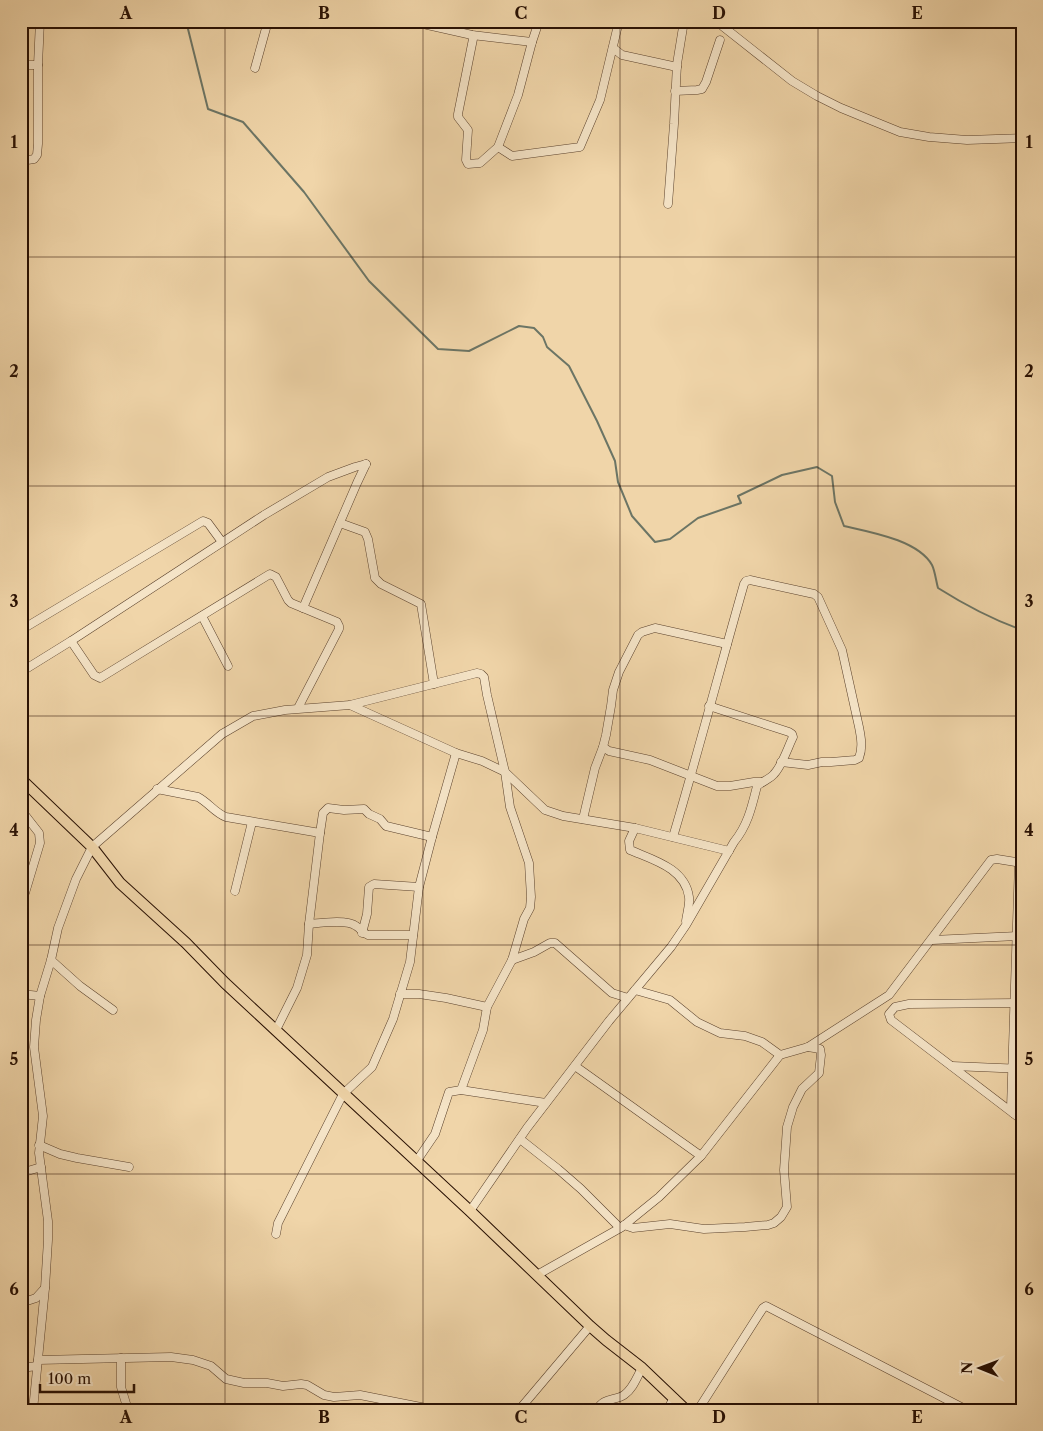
<svg xmlns="http://www.w3.org/2000/svg" width="1043" height="1431" viewBox="0 0 1043 1431" font-family="'Libre Caslon Text',serif">
<style>
.lines{fill:none;stroke-linecap:round;stroke-linejoin:round}
.stream{stroke:#6c7565;stroke-width:2}
.minor-casing{stroke:#5a412c;stroke-width:9}
.major-casing{stroke:#281003;stroke-width:12}
.minor{stroke:#f5e4c7;stroke-width:8}
.major{stroke:#f0d5a9;stroke-width:10}
.grid{fill:none;stroke:#281003;stroke-width:1;stroke-opacity:0.55}
.neatline{fill:none;stroke:#281003;stroke-width:2}
.grid-label{font-size:16px;text-anchor:middle;font-weight:bold;fill:#281003}
</style>
<rect width="100%" height="100%" fill="#f0d5a9"/>
<filter id="stains"><feTurbulence type="fractalNoise" baseFrequency=".004" numOctaves="4"/><feColorMatrix values="0 0 0 0 .2 0 0 0 0 .09 0 0 0 0 .02 0 0 0 .5 -.17"/></filter>
<radialGradient id="worn" r=".72"><stop offset=".6" stop-color="#630" stop-opacity="0"/><stop offset="1" stop-color="#630" stop-opacity=".3"/></radialGradient>
<g class="lines">
<!-- stream -->
<path class="stream" d="M 186,21 L 208,109 L 243,122 L 304,192 L 369,281 L 438,349 L 469,351 L 519,326 L 534,328 L 543,337 L 547,347 L 569,366 L 597,421 L 615,461 L 618,482 L 632,516 L 655,542 L 670,539 L 698,518 L 741,503 L 738,496 L 782,475 L 817,467 L 832,476 L 835,502 L 844,526 C 870,532 918,540 932,565 C 935,571 936,581 938,588 C 965,605 991,619 1022,630"/>
<!-- minor casing -->
<g class="minor-casing">
<g id="minor">
<polyline points="421,21 423,24 472,35 532,42"/>
<polyline points="716,21 792,81 817,96 841,108 900,132 929,137 967,140 1022,138"/>
<polyline points="472,35 473,39 458,114 458,117 468,130 466,160 468,164 480,163 498,147 518,95 532,42 539,21"/>
<polyline points="613,48 622,55 677,67"/>
<polyline points="21,65 38,65"/>
<polyline points="255,68 268,21"/>
<polyline points="675,91 697,90 702,89 706,82 720,40"/>
<polyline points="498,147 512,156 580,147 600,100 619,21"/>
<polyline points="21,161 34,159 37,155 38,144 38,65 40,21"/>
<polyline points="668,204 674,124 677,64 684,21"/>
<polyline points="340,523 365,532 368,539 375,578 381,584 421,604 434,684"/>
<polyline points="303,608 357,483 366,464"/>
<polyline points="202,616 228,666"/>
<polyline points="21,630 203,521 208,523 222,542"/>
<polyline points="71,641 94,675 100,678 270,574 276,577 288,600 291,603 337,622 339,626 339,629 298,708"/>
<polyline points="21,672 71,641 264,515 328,477 355,467 366,464"/>
<polyline points="350,705 456,753 482,761 505,772 545,810 563,816 635,828 729,851"/>
<polyline points="603,747 609,751 650,760 717,786 730,786 754,782 762,782"/>
<path d="M 157,789 L 198,797 C 209,803 215,813 226,817 L 320,833"/>
<polyline points="21,810 39,833 40,843 25,893"/>
<polyline points="583,819 595,768 603,747 606,735 611,706 613,690 619,672 638,635 642,632 655,628 727,644"/>
<path d="M 635,828 L 629,841 L 630,850 C 653,860 685,868 689,897 C 690,904 687,913 686,921"/>
<path d="M 673,837 C 698,753 720,668 744,584 L 746,581 L 750,580 L 814,594 L 818,597 L 842,650 L 859,727 C 861,737 863,748 859,758 L 855,760 L 831,762 L 822,762 L 808,765 L 781,762"/>
<polyline points="235,891 252,822"/>
<path d="M 309,924 C 320,923 347,919 356,926 C 362,929 360,932 368,935 L 413,935"/>
<polyline points="362,933 367,914 369,887 374,884 419,887"/>
<polyline points="932,940 1020,936"/>
<polyline points="51,960 80,986 113,1010"/>
<polyline points="512,960 534,952 550,943 555,943 612,993 628,998"/>
<polyline points="635,990 670,1000 697,1022 720,1033 745,1036 762,1042 780,1055"/>
<polyline points="21,994 40,996"/>
<polyline points="400,994 419,994 446,998 487,1007"/>
<polyline points="1022,1003 909,1004 895,1007 889,1014 891,1020 1022,1120"/>
<polyline points="276,1030 297,988 307,955 309,924 320,833 323,813 328,808 344,810 364,809 369,814 380,819 386,826 432,837"/>
<polyline points="575,1066 701,1156"/>
<polyline points="952,1066 1022,1069"/>
<polyline points="1013,1113 1011,1108 1019,863"/>
<polyline points="520,1139 558,1169 581,1189 620,1228"/>
<polyline points="39,1145 60,1154 77,1158 129,1167"/>
<polyline points="416,1162 435,1134 449,1092 461,1090 546,1103"/>
<polyline points="21,1173 41,1167"/>
<path d="M 470,1211 L 527,1128 L 609,1021 L 671,947 L 686,925 L 734,842 C 748,825 752,806 757,786 C 763,781 770,779 774,774 C 782,766 788,747 793,737 L 792,734 L 789,732 L 709,706"/>
<polyline points="624,1225 633,1228 670,1224 704,1229 745,1227 768,1225 774,1223 781,1217 787,1207 784,1170 787,1127 793,1107 802,1089 819,1073 821,1055 820,1049 808,1047"/>
<polyline points="276,1234 278,1223 343,1094 372,1067 393,1019 410,962 419,887 432,837 456,753"/>
<polyline points="537,1275 622,1227 659,1197 701,1156 780,1055 808,1047 889,995 991,860 997,859 1022,863"/>
<polyline points="21,1303 36,1298 45,1288"/>
<polyline points="121,1358 121,1387 128,1410"/>
<polyline points="38,1360 171,1357 193,1360 211,1366 226,1379 244,1383 267,1383 283,1386 301,1384 307,1385 324,1395 334,1397 360,1395 436,1410"/>
<polyline points="21,1368 37,1366"/>
<polyline points="33,1410 45,1288 48,1240 48,1221 39,1153 43,1116 34,1047 36,1020 40,996 51,960 58,928 76,879 92,847 222,734 253,716 285,710 350,705 477,673 481,674 484,677 487,695 505,772 510,807 529,863 531,897 530,908 524,919 512,960 487,1007 483,1030 461,1090"/>
<polyline points="519,1410 590,1326"/>
<path d="M 597,1410 C 603,1397 615,1401 624,1395 C 633,1389 637,1377 642,1368"/>
<polyline points="667,1410 674,1398"/>
<polyline points="698,1410 763,1308 766,1306 967,1410"/>
</g>
</g>
<!-- major casing -->
<g class="major-casing">
<polyline id="major" points="21,779 92,847 120,883 186,943 225,983 470,1211 590,1326 606,1340 642,1368 686,1410"/>
</g>
<!-- minor -->
<use href="#minor" class="minor"/>
<!-- major -->
<use href="#major" class="major"/>
</g>
<!-- grid -->
<path class="grid" d="M 225,21 L 225,1410M 423,21 L 423,1410M 620,21 L 620,1410M 818,21 L 818,1410M 21,257 L 1022,257M 21,486 L 1022,486M 21,716 L 1022,716M 21,945 L 1022,945M 21,1174 L 1022,1174"/>
<!-- margin -->
<rect width="1043" height="1431" fill="none" stroke="#f0d5a9" stroke-width="55"/>
<!-- north arrow -->
<g transform="translate(980 1368) rotate(271)" stroke="#f5e4c7" stroke-width="4" paint-order="stroke">
<path d="M0-4L9 19L0 12L-9 19Z" fill="#281003"/>
<text y="-8" font-size="14" font-weight="bold" text-anchor="middle" fill="#281003">N</text>
</g>
<!-- scale -->
<path d="M40 1384v8h94v-8" fill="none" stroke="#281003" stroke-width="2.5"/>
<text x="48" y="1384" font-size="15" fill="#281003" stroke="#f5e4c7" stroke-width="4" paint-order="stroke">100 m</text>
<rect x="28" y="28" width="988" height="1376" class="neatline"/>
<g class="grid-label">
<text x="126" y="19">A</text>
<text x="324" y="19">B</text>
<text x="521" y="19">C</text>
<text x="719" y="19">D</text>
<text x="917" y="19">E</text>
<text x="14" y="148">1</text>
<text x="1029" y="148">1</text>
<text x="14" y="377">2</text>
<text x="1029" y="377">2</text>
<text x="14" y="607">3</text>
<text x="1029" y="607">3</text>
<text x="14" y="836">4</text>
<text x="1029" y="836">4</text>
<text x="14" y="1065">5</text>
<text x="1029" y="1065">5</text>
<text x="14" y="1295">6</text>
<text x="1029" y="1295">6</text>
<text x="126" y="1423">A</text>
<text x="324" y="1423">B</text>
<text x="521" y="1423">C</text>
<text x="719" y="1423">D</text>
<text x="917" y="1423">E</text>
</g>
<rect width="100%" height="100%" filter="url(#stains)"/>
<rect width="100%" height="100%" fill="url(#worn)"/>
</svg>
